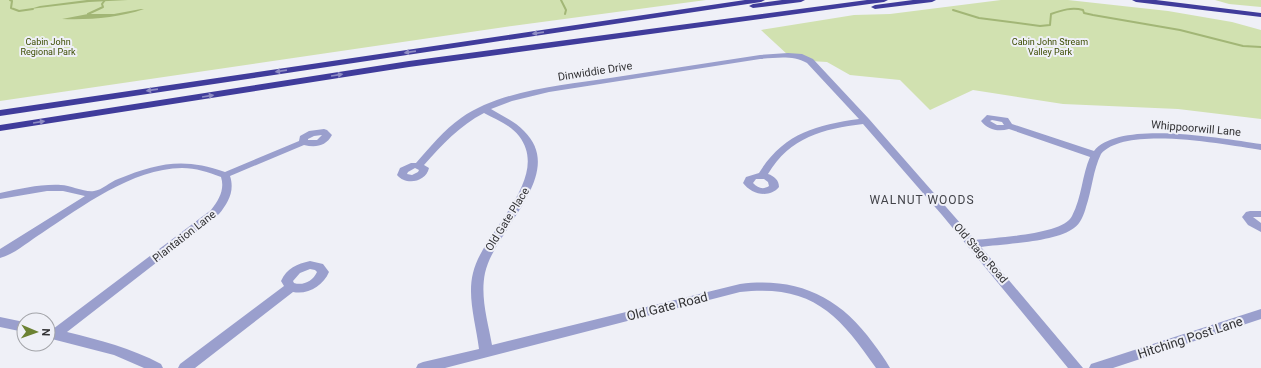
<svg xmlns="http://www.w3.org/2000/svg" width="1261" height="368" viewBox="0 0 1261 368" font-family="Roboto,sans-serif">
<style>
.green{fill:#d1e1b0}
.water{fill:#a2b676}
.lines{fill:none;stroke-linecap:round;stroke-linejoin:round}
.stream{stroke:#a2b676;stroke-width:2}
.minor{fill:#9a9fcd;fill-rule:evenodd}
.highway{fill:#403c9b;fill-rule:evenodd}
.oneway{fill:#8f8dc4}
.labels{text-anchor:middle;stroke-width:4;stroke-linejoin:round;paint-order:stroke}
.far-park-label{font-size:9px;fill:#3b4b00;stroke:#eff0f7}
.street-label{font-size:11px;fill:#323235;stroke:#eff0f7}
.neighbourhood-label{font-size:12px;letter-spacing:1px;fill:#424349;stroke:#eff0f7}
.near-street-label{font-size:13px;fill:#323235;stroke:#eff0f7}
</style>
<rect width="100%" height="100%" fill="#eff0f7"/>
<!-- green -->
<g class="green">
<polygon points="0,0 706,0 512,26 0,101"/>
<polygon points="1001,0 1068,0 1168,11 1232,22 1261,30 1261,119 1178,109 1063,104 973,90 930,110 900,80 850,75 827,62 810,61 788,55 761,30 854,15 890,14"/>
<polygon points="1215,0 1261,0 1261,7 1229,4"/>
</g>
<!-- water -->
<g class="water">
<polygon points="87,0 128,0 89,2 30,9 40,6"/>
<path d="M 141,9 L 144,9 C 118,18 89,20 62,19 L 88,14 L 114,14 Z"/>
</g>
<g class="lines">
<!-- stream -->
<g class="stream">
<polyline points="10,0 12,1 11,8 19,11 33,9"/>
<polyline points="561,0 566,10 565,14"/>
<path d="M 953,10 L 979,18 L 1040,26 L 1050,25 L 1051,14 C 1062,10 1072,7 1083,10 L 1084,13 L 1093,15 L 1180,30 L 1243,46 L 1261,47"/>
<polyline points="88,14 103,7 102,4 105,0"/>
</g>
<!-- minor -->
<g class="minor">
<path d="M 788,53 L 802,54 L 813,59 L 869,119 L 975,240 C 996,237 1063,235 1072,216 C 1082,197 1082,175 1090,157 L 1009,129 C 998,132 988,130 981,121 L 987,115 L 1008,118 L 1012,124 L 1094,151 C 1119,119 1224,139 1261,144 L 1261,150 C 1226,145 1126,125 1101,154 C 1093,170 1092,190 1086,207 C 1084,215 1080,224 1074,228 C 1056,242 1004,244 981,247 L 1083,368 L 1068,368 L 942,215 L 863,124 C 823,129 790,137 768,174 C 774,176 779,180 779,187 C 769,199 751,194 743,183 L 746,177 L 759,173 C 783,134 815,125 859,119 L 807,63 C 792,55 777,58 760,59 L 549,92 L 512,101 L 491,109 C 502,116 515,121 524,131 C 568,174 494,230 485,273 C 480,297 488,322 492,345 L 740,284 C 797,277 839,296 873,343 C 879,351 885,359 890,368 L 876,368 C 838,313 811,284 740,292 L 445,368 L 416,368 L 418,364 L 423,362 L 479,349 C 476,324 467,297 473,273 C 482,232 552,179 519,136 C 511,125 495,119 484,113 C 459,126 443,144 424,165 L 429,168 C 426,182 406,186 397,175 L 400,168 L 411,163 L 416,163 C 430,147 444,130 461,118 C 501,90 563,85 610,78 C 660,70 710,63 760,55 ZM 992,120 L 1002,122 L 1004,125 L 997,125 L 990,121 ZM 415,168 L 419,170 L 418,172 L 412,175 L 407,174 L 408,172 ZM 756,179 L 764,179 L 768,182 L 769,186 C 763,190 758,188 753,183 Z"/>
<path d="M 324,129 L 327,130 L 332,135 C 326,146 316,148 304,145 L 230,176 C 235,191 228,203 219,214 L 67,332 C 100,340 131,348 161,364 L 163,368 L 144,368 L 114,355 L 48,338 L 48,328 L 53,329 L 211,210 C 219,200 225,189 221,177 C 208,172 196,168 182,168 C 131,169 83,206 42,233 C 29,241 15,254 0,258 L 0,249 L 85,196 L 63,191 L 47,191 L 0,199 L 0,193 C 20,189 40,184 61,185 C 70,185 86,193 94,191 C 102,190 110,182 118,179 C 157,163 184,157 225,172 L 299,141 L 300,136 L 309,131 ZM 322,135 L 317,140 L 308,140 L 308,139 L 314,136 Z"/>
<polygon points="1250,211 1261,211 1261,217 1253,217 1261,223 1261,232 1248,225 1242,217 1246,212"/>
<path d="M 310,261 L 323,264 L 329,272 C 323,286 308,295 293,292 L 195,368 L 178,368 L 180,364 L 284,286 L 281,281 C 287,268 297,264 310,261 ZM 310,269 L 315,270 L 317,272 C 313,281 303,286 294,283 L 293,281 L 300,273 Z"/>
<polygon points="1261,309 1261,319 1113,368 1089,368 1091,364"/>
<polygon points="0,317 24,322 24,332 0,327"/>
</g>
<!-- highway -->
<g class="highway">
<polygon points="745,0 765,0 761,2 0,116 0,110"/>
<polygon points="782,0 805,0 801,2 753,8 749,6 753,4"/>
<polygon points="867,0 888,0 884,2 409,67 0,131 0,125 409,61"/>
<polygon points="913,0 936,0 932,2 875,9 871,7 875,5"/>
<polygon points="1132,0 1156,0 1261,13 1261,17 1136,2"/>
</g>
</g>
<!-- one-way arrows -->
<defs><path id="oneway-solid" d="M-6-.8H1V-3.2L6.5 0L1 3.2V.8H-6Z"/></defs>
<g class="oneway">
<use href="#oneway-solid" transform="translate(538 33) rotate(172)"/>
<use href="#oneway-solid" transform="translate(410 52) rotate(172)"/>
<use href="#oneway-solid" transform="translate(281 71) rotate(172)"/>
<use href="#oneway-solid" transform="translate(337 75) rotate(-9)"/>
<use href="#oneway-solid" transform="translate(152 90) rotate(172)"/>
<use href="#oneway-solid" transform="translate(208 96) rotate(-9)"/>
<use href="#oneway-solid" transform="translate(39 122) rotate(-9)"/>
</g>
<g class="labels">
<!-- far-park labels -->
<g class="far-park-label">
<text x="48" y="45">Cabin John<tspan x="48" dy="10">Regional Park</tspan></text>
<text x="1050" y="45">Cabin John Stream<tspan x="1050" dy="10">Valley Park</tspan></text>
</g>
<!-- street labels -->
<g class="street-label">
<text transform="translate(595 71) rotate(-9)" y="4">Dinwiddie Drive</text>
<text transform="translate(1196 128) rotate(5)" y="4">Whippoorwill Lane</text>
<text transform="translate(507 219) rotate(-58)" y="4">Old Gate Place</text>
<text transform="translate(184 236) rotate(-38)" y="4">Plantation Lane</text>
<text transform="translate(981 253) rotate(49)" y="4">Old Stage Road</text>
</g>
<!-- neighbourhood labels -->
<g class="neighbourhood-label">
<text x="922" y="204">WALNUT WOODS</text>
</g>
<!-- near-street labels -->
<g class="near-street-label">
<text transform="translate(667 306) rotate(-14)" y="5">Old Gate Road</text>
<text transform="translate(1190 337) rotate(-18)" y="5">Hitching Post Lane</text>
</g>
</g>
<!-- north arrow -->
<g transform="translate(36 332) rotate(92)"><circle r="19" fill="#eff0f7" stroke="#a3a4a9"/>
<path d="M0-3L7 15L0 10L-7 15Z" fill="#6c8233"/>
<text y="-6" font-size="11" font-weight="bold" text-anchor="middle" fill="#323235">N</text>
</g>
</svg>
